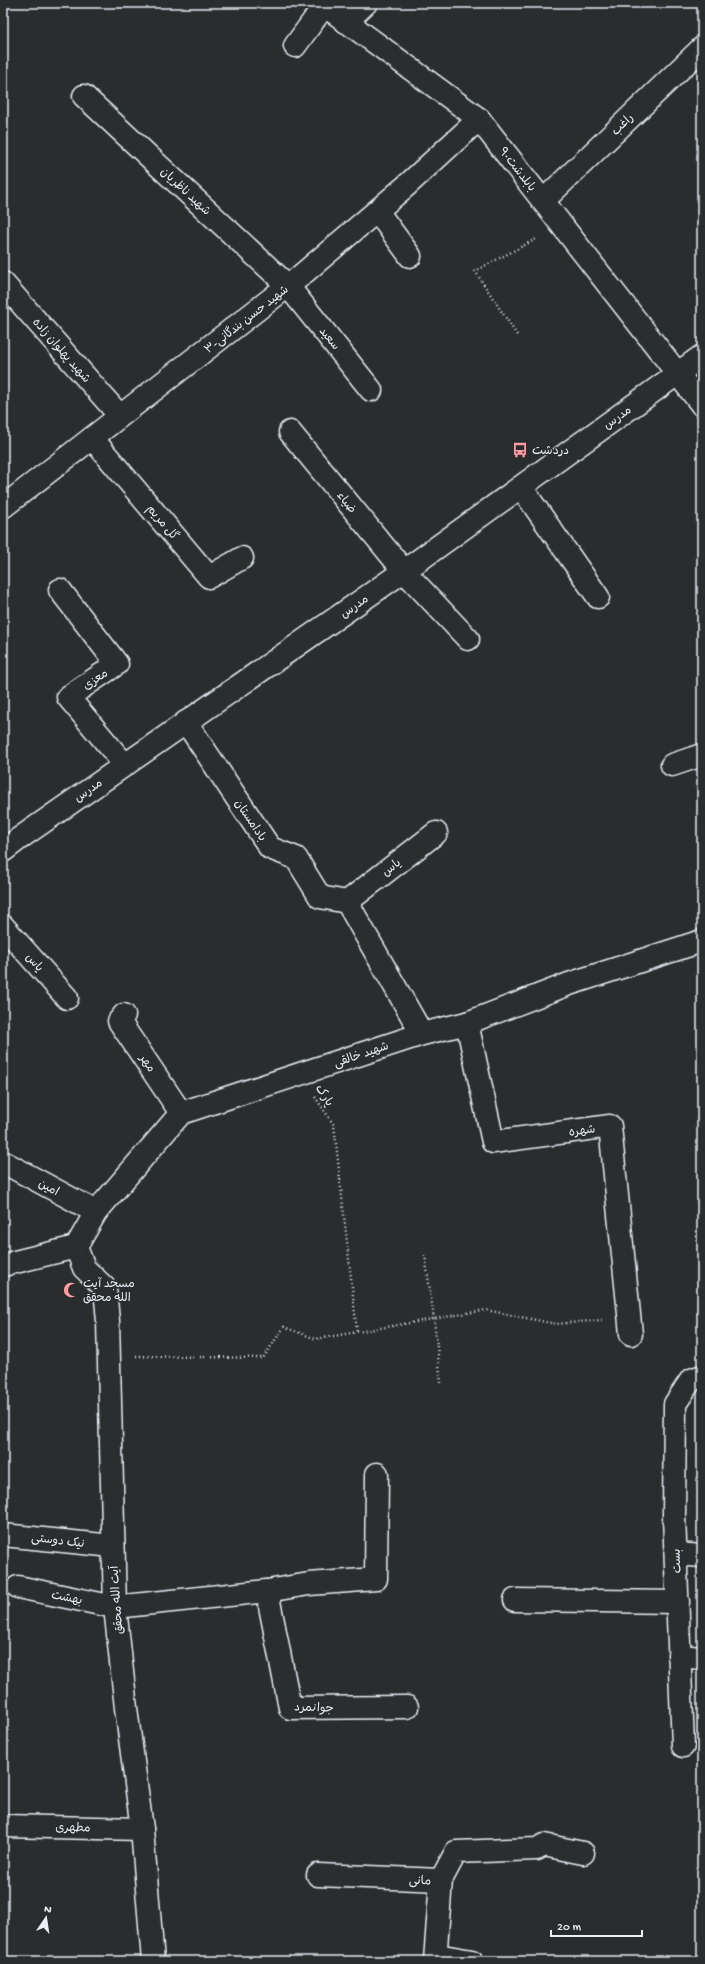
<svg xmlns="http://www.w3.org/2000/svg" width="705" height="1964" viewBox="0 0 705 1964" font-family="'Gochi Hand','Playpen Sans Arabic',sans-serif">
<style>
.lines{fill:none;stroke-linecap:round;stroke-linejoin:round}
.minor-casing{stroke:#e8f1f8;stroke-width:25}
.tertiary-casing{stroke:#e8f1f8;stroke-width:25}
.secondary-casing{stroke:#e8f1f8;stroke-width:25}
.path{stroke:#e8f1f8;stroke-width:2.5;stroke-dasharray:1 3;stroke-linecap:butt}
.minor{stroke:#2a2d2e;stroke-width:22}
.tertiary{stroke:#2a2d2e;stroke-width:22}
.secondary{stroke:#2a2d2e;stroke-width:22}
.labels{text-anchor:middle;stroke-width:3;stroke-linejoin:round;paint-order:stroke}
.street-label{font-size:12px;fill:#e8f1f8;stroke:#2a2d2e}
.poi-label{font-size:12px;fill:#e8f1f8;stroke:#2a2d2e;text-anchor:start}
</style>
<rect width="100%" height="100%" fill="#2a2d2e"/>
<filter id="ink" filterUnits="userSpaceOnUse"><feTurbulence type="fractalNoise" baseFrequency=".025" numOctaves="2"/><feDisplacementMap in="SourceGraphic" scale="8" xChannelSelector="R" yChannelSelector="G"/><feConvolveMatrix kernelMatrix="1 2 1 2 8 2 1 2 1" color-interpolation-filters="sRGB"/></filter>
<g filter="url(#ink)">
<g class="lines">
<!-- minor casing -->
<g class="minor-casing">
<g id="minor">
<polyline points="346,22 366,3"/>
<polyline points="295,46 324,6"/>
<polyline points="84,96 288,286 371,390"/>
<polyline points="543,201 702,48"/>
<polyline points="377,211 410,256"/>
<polyline points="3,283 120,416"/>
<polyline points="290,432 404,571 468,639"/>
<polyline points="92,438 209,577 242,558"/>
<polyline points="521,487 598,597"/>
<polyline points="3,507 298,278 406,186 479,119"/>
<polyline points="60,590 117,664 68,697 125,765"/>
<polyline points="186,722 270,848 296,858 320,897 347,902 422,1034"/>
<polyline points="672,765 702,755"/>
<polyline points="347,902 436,833"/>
<polyline points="3,926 67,998"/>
<polyline points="124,1015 119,1021 181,1113"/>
<polyline points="467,1023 493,1142 610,1126 631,1334"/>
<polyline points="3,1162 96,1212"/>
<polyline points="76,1247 84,1268 105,1288 108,1321 115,1607 126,1708 142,1829 153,1961"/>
<polyline points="76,1247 96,1212 181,1113 422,1034 467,1023 569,984 702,941"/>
<polyline points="3,1265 76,1247"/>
<polyline points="3,1535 113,1546"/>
<polyline points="676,1554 702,1556"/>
<polyline points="18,1587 115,1607 267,1591 309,1584 376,1579 377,1474"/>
<polyline points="267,1591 290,1708 407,1707"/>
<polyline points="515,1600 678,1602"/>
<polyline points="679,1656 702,1658"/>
<polyline points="683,1746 674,1516 675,1404 691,1380 702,1376"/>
<polyline points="3,1826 142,1829"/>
<polyline points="318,1875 441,1880"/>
<polyline points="437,1955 472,1961"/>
<polyline points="435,1961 441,1880 456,1852 537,1849 544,1845 583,1853"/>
</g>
</g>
<!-- tertiary casing -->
<g class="tertiary-casing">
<polyline id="tertiary" points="321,3 479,119 702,405"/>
</g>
<!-- secondary casing -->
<g class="secondary-casing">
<polyline id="secondary" points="3,851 20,838 411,566 702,356"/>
</g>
<!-- path -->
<g class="path">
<polyline points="517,335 475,271 538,238"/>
<polyline points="315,1097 334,1125 357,1332"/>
<polyline points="425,1255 434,1319 441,1383"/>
<polyline points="136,1356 263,1358 284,1327 316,1339 486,1310 556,1324 602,1320"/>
</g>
<!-- minor -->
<use href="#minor" class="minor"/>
<!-- tertiary -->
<use href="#tertiary" class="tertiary"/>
<!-- secondary -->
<use href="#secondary" class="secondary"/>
</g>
</g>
<!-- icons -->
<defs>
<g id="bus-bare" transform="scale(1.2)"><path d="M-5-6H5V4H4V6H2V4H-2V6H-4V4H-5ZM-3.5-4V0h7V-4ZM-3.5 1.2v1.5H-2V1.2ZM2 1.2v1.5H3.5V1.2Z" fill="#ff9aa2" stroke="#2a2d2e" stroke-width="2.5" paint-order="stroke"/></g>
<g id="mosque-bare" transform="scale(1.2)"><path d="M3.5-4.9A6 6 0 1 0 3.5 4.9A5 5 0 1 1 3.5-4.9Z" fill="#ff9aa2" stroke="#2a2d2e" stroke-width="2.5" paint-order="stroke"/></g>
</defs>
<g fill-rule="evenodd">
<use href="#bus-bare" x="520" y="450"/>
<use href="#mosque-bare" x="71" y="1290"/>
</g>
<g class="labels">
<!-- street labels -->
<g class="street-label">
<text transform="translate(622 124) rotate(-44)" y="4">راغب</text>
<text transform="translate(518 169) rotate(52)" y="4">۹-بابلدشت</text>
<text transform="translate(186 191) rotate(43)" y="4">شهید ناظریان</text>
<text transform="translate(246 319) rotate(-38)" y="4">۳-شهید حسن بندگانی</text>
<text transform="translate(330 338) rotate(51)" y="4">سعید</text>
<text transform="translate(62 350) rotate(49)" y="4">شهید پهلوان زاده</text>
<text transform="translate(617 417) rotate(-36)" y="4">مدرس</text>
<text transform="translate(347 502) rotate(51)" y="4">ضیاء</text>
<text transform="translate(163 522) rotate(50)" y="4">گل مریم</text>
<text transform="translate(354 606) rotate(-35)" y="4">مدرس</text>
<text transform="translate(95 679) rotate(-34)" y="4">معزی</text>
<text transform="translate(88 790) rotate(-35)" y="4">مدرس</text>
<text transform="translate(251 820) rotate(56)" y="4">بادامستان</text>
<text transform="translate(391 867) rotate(-38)" y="4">یاس</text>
<text transform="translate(35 962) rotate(48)" y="4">یاس</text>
<text transform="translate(361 1054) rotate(-19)" y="4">شهید خالقی</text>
<text transform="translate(148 1063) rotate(56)" y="4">مهر</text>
<text transform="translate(325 1095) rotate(57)" y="4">پارک</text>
<text transform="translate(582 1130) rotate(-8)" y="4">شهره</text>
<text transform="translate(49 1187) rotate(28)" y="4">امین</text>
<text transform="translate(58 1540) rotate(7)" y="4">نیک دوستی</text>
<text transform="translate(676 1561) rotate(-92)" y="4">بست</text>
<text transform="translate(67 1597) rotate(11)" y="4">بهشت</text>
<text transform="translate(116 1600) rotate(-94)" y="4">آیت الله محقق</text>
<text transform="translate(314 1707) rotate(2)" y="4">جوانمرد</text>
<text transform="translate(73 1827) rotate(1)" y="4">مطهری</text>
<text transform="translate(420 1880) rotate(2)" y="4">مانی</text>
</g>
<!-- poi labels -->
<g class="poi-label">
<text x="532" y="454">دردشت</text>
<text x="83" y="1287">مسجد آیت<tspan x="83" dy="14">الله محقق</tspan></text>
</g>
</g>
<!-- margin -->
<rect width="705" height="1964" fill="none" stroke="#2a2d2e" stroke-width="16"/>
<rect x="8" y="8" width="689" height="1948" fill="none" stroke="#e8f1f8" stroke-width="1.5" filter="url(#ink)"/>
<!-- north arrow -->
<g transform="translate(46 1918) rotate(13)" stroke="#2a2d2e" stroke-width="3" paint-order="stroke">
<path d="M0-3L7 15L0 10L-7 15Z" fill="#e8f1f8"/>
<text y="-6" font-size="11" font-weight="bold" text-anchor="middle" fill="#e8f1f8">N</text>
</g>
<!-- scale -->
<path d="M551 1930v6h91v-6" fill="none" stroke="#e8f1f8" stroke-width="2"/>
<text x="557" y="1930" font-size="12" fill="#e8f1f8" stroke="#2a2d2e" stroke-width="3" paint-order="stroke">20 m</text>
</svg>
